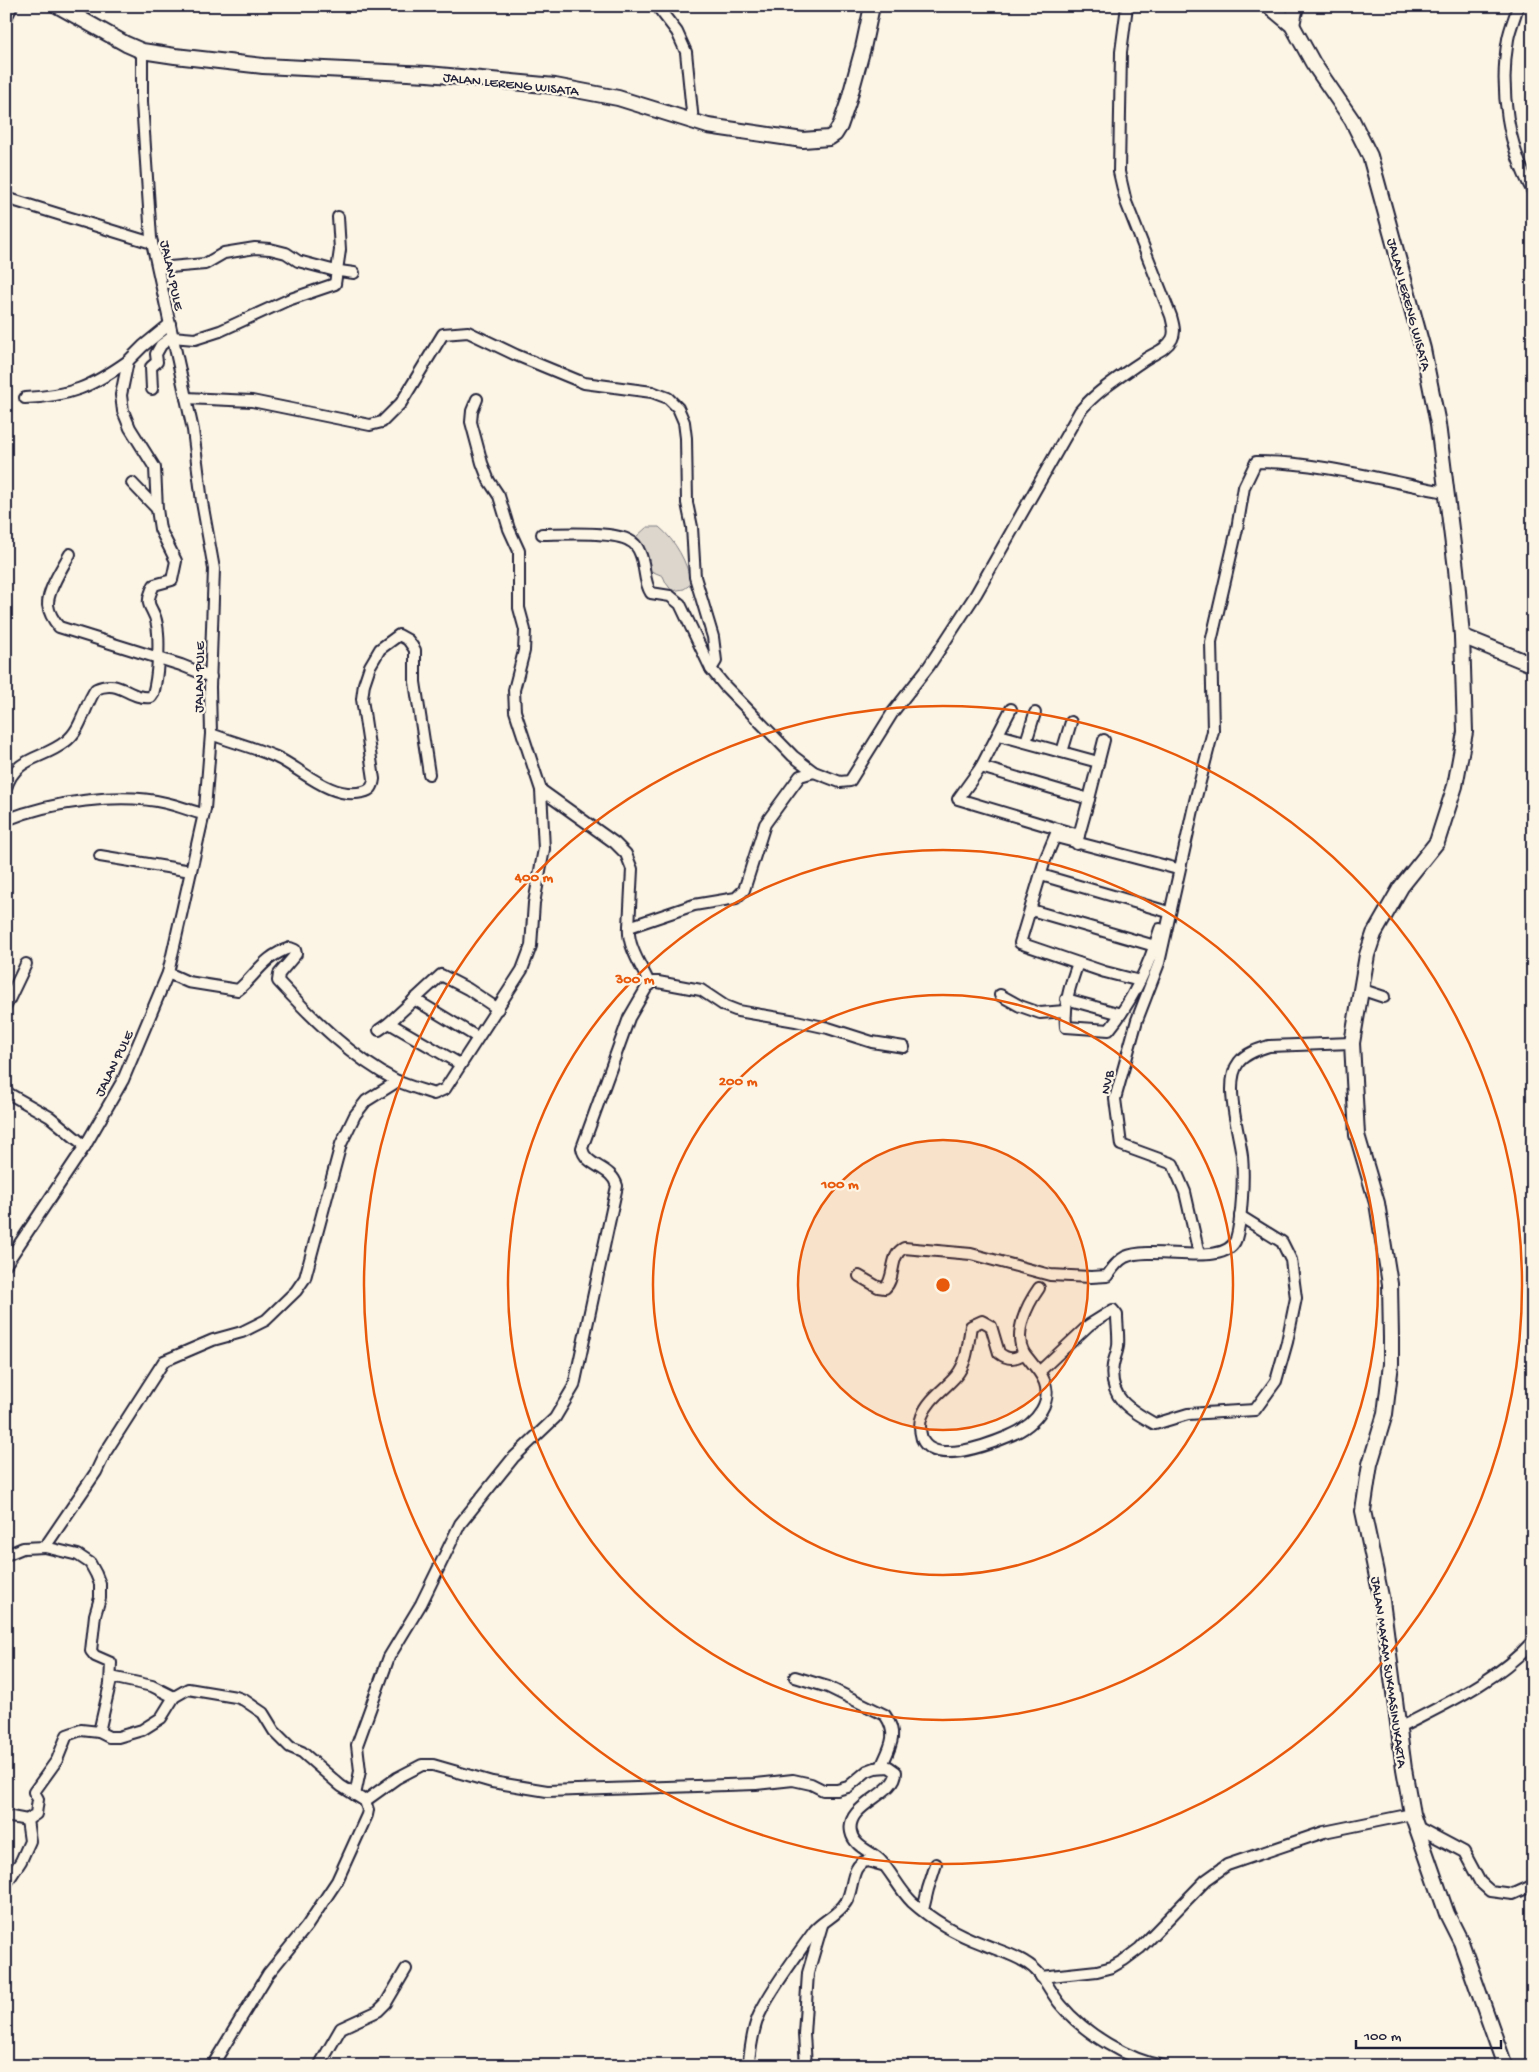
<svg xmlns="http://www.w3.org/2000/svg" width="1539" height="2072" viewBox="0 0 1539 2072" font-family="'Gochi Hand',sans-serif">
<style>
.green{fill:#dcd6cc;stroke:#7f7c84}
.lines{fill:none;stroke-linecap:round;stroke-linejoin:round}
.street-casing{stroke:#22223b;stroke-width:14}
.secondary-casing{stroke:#22223b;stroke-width:18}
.street{stroke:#fcf5e5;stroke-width:10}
.secondary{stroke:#fcf5e5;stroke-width:14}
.ring{fill:none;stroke:#e8590c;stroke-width:2.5}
.labels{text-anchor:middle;stroke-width:4.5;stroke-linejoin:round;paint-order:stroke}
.street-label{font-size:14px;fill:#22223b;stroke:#fcf5e5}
.centre{fill:#e8590c;stroke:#fcf5e5;stroke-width:2.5}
.ring-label{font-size:15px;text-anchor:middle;font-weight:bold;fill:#e8590c;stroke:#fcf5e5;stroke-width:4.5;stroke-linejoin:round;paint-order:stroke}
</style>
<rect width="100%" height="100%" fill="#fcf5e5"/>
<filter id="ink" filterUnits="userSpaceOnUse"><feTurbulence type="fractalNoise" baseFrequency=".02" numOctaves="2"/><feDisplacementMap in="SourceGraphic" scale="10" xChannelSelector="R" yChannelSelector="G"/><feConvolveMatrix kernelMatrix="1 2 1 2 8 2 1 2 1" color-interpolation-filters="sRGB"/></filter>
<g filter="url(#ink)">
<!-- green -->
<path class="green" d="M 647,527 L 659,527 C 675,540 688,563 691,584 L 684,589 L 672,591 L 666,583 L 663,576 L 651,571 L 641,563 L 636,537 Z"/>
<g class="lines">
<!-- street casing -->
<g class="street-casing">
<g id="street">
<polyline points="657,6 677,32 686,52 693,122"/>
<path d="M 1518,6 C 1515,17 1510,28 1508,39 C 1499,90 1508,147 1533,192"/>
<polyline points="6,18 12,6"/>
<polyline points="6,198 152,243"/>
<polyline points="158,268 205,264 224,253 255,248 270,249 286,253 298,261 332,270 354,273"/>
<polyline points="152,389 151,367 157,362 156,354 161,345 172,337 195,339 220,331 288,300 335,284 340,250 338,217"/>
<path d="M 25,398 C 71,396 91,387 128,361"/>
<polyline points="186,398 252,401 370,425 382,422 401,403 443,334 468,332 516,355 584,383 652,392 668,398 678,408 684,422 686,438 687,503 692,527 695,577 713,637 716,661 711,669"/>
<polyline points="132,483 157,509"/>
<path d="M 542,534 C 563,534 614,531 630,541 C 635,543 638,548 640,553 C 646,566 643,581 651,593 L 670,596 L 680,604 L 711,669 L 724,685 L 793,756 L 814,772 L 840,782 L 850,781 L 893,712 L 929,666 L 976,594 L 1080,411 C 1098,390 1121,376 1144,360 C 1154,353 1166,350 1172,339 C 1176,332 1173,324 1171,316 L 1126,202 L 1119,172 L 1121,52 L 1127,6"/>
<path d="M 70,554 C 63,566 47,591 48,605 C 49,613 54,621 59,627 L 181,665 L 211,677"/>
<polyline points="1011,709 981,767 958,799 1058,829"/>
<path d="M 211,734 C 232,742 256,748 276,757 C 302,769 331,800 363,792 C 371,790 373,787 374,779 L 362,699 L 364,684 L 370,666 L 380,649 L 399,635 L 408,640 L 415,650 L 415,682 L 429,774"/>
<polyline points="999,735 1098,762"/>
<polyline points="1026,742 1035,713"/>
<polyline points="1062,752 1071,722"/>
<polyline points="981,767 1089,799 1079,835"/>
<path d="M 6,788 C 16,756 42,760 65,742 C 82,730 84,706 96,689 C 120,678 129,700 151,697 L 153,694 C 158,677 160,642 157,625 C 154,604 142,610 154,585 L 172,580 L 176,561 L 160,529 L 157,509 L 155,468 L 130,428 L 123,411 L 121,395 L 128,361 L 143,346 L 170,324"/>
<polyline points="541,790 615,843 626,854 632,869 629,927"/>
<polyline points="1089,799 1104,740"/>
<path d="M 6,820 C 50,802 120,792 166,803 C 179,806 191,811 203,814"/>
<polyline points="1056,837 1174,868"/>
<polyline points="1077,844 1079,835 1058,829 1045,860 1020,943 1105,972 1140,981"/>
<polyline points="100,856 191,871"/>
<polyline points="1041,875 1165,911"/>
<polyline points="1031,910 1155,946"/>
<path d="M 1078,963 C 1070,985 1064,1003 1066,1027 L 1109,1030 C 1133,1000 1149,966 1160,929"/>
<path d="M 168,973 L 188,982 L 238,990 C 257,974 264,956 290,948 L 295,950 L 296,954 L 279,974 L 278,981 C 313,1019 351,1057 397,1081 C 408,1086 422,1090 434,1094 L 445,1089 L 522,970 L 531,946 L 534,903 L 544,849 L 541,790 L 515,711 L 514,690 L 524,651 L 525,630 L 519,608 L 519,551 L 509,529 L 499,496 L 489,481 L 482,463 L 471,422 L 472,411 L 477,399"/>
<path d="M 650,985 C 642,967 627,946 629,927 L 694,905 L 736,898 L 744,890 L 765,824 L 800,776 L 814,772"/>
<polyline points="1360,989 1384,997"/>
<polyline points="1000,995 1020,1006 1040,1013 1065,1011"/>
<polyline points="414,999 477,1037"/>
<polyline points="1066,999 1121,1014"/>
<polyline points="6,1006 26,964"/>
<polyline points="389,1023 460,1064"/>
<polyline points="379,1030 389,1023 441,975 468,989 498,1009"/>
<polyline points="6,1092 50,1117 85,1146"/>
<path d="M 1199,1254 L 1185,1192 L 1173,1164 L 1121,1145 L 1115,1099 L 1137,1020 L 1159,963 L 1195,801 L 1213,731 L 1211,642 L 1237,529 L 1244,487 L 1256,462 C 1322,462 1381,480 1445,492"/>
<polyline points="6,1264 85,1146 123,1080 168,973 205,809 211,734 210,687 214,569 202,502 193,430 151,238 142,102 142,51"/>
<path d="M 859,1276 L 878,1287 L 885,1288 C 896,1278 889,1255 904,1248 L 971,1254 L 1050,1275 L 1091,1277 L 1107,1276 C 1112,1269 1117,1261 1125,1257 C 1154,1244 1226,1269 1236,1239 C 1242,1219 1244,1177 1242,1156 C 1239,1132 1223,1082 1239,1062 C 1246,1053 1259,1049 1269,1046 L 1352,1043"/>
<path d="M 1024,1353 C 1013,1333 1027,1305 1039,1288"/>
<path d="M 1039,1372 L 1024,1353 C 1015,1360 1008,1360 999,1353 L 991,1326 L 982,1321 L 971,1326 C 968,1343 968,1362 956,1376 C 945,1389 928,1399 922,1416 C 919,1423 920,1432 922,1439 C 934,1466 990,1444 1009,1436 C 1036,1425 1059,1399 1039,1372 L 1089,1325 L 1113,1310 L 1117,1315 C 1117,1325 1119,1336 1118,1346 C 1117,1353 1114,1359 1113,1365 C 1108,1398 1130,1410 1155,1424 L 1188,1414 L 1255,1410 L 1276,1381 L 1287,1342 L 1296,1298 L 1291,1260 L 1282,1242 L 1240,1216"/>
<polyline points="6,1555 23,1548 45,1547 96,1472 105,1453 164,1361 213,1340 242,1332 266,1320 296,1291 305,1278 341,1144 355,1115 366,1101 398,1081"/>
<polyline points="111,1677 152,1686 174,1697"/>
<path d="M 795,1677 L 828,1687 L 885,1715 C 899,1735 890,1747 881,1767"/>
<path d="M 1399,1728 C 1447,1703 1496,1682 1533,1641"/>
<polyline points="99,1732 109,1737 118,1737 142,1730 161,1718 174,1697 188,1689 236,1697 244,1700 263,1713 274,1731 290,1747 302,1752 341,1786 365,1801 368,1810 367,1815 337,1881 307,1926 268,1974 212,2066"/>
<path d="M 355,1795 L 360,1771 L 357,1745 L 389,1657 L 421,1604 L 460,1524 L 513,1458 L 555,1418 L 574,1386 L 617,1186 C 612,1166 585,1167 582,1148 L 629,1018 L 647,987 L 653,982 L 658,982 L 701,990 L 725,1006 L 738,1011 L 796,1021 L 828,1028 L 872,1042 L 904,1047"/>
<path d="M 365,1801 L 397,1778 L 422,1765 L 433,1765 L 492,1782 L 547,1791 L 756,1784 L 793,1780 L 811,1784 L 823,1790 L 837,1790 L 848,1787 L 867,1771 L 875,1768 L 889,1767 L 896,1772 C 896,1795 845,1804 851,1832 C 854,1847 871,1851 880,1860 C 892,1873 899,1889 912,1902 C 932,1920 959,1935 983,1944 C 997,1950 1012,1954 1025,1962 C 1043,1972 1049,1991 1061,2005 C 1084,2033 1128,2060 1163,2066"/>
<polyline points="6,1816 27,1820 36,1814 38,1799 34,1792 57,1760 67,1735 81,1730 99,1732 110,1684 111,1663 95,1656 91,1651 95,1615 100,1598 100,1584 96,1574 90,1563 78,1555 45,1547"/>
<polyline points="1417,1827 1464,1852 1480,1882 1490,1891 1513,1894 1533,1885"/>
<polyline points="6,1884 21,1861 30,1841 27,1820"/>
<polyline points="923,1910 928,1889 936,1864"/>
<polyline points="1041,1977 1097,1971 1112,1967 1124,1960 1140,1948 1206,1880 1227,1865 1324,1832 1412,1814"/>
<polyline points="319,2066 341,2028 378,2011 386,2003 406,1969"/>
<path d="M 748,2066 C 751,2049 752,2029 760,2013 C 772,1988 798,1953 815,1930 C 824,1920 838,1915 846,1902 C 854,1890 850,1864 867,1861 L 882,1865"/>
<polyline points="806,2066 804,2034 808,1973 822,1925"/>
</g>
</g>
<!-- secondary casing -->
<g class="secondary-casing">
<g id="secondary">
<polyline points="58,6 126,44 142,51 175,56 263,66 428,74 555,86 618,98 708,126 803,140 829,138 835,134 840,126 848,103 863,48 872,6"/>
<polyline points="1269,6 1292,25 1313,63 1352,120 1370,156 1423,349 1438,424 1456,569 1462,636 1465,732 1455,786 1437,842 1401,887 1374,934 1367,955 1352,1043 1357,1135 1377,1203 1390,1284 1391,1338 1391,1364 1385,1414 1370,1464 1363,1511 1382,1601 1404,1769 1412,1814 1447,1914 1461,1942 1505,2066"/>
<polyline points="1292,25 1296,6"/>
<polyline points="1462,636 1533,665"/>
</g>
</g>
<!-- street -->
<use href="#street" class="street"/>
<!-- secondary -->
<use href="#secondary" class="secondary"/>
</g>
</g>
<!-- distance rings -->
<circle cx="943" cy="1285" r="145" fill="#e8590c" fill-opacity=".12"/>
<g class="ring">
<circle cx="943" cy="1285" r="145"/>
<circle cx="943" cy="1285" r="290"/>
<circle cx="943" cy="1285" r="435"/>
<circle cx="943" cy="1285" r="579"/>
</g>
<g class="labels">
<!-- street labels -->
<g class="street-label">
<text transform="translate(511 83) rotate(6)" y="5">JALAN LERENG WISATA</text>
<text transform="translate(173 275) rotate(78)" y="5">JALAN PULE</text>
<text transform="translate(1410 304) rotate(75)" y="5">JALAN LERENG WISATA</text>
<text transform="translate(198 677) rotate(-89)" y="5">JALAN PULE</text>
<text transform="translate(113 1063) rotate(-64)" y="5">JALAN PULE</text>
<text transform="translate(1106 1082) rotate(-78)" y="5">NVB</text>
<text transform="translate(1390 1672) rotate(82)" y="5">JALAN MAKAM SUKMASINUKARTA</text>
</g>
</g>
<circle cx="943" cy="1285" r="8" class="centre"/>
<g class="ring-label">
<text x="534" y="881">400 m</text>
<text x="635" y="983">300 m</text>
<text x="738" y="1085">200 m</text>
<text x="840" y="1188">100 m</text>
</g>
<!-- margin -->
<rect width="1539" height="2072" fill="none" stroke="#fcf5e5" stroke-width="25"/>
<rect x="12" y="12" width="1514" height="2047" fill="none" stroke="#22223b" stroke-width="2" filter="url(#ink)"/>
<!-- scale -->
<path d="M1356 2040v8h145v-8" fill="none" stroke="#22223b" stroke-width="2.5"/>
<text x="1364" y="2040" font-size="15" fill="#22223b" stroke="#fcf5e5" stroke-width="4" paint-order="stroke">100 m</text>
</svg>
